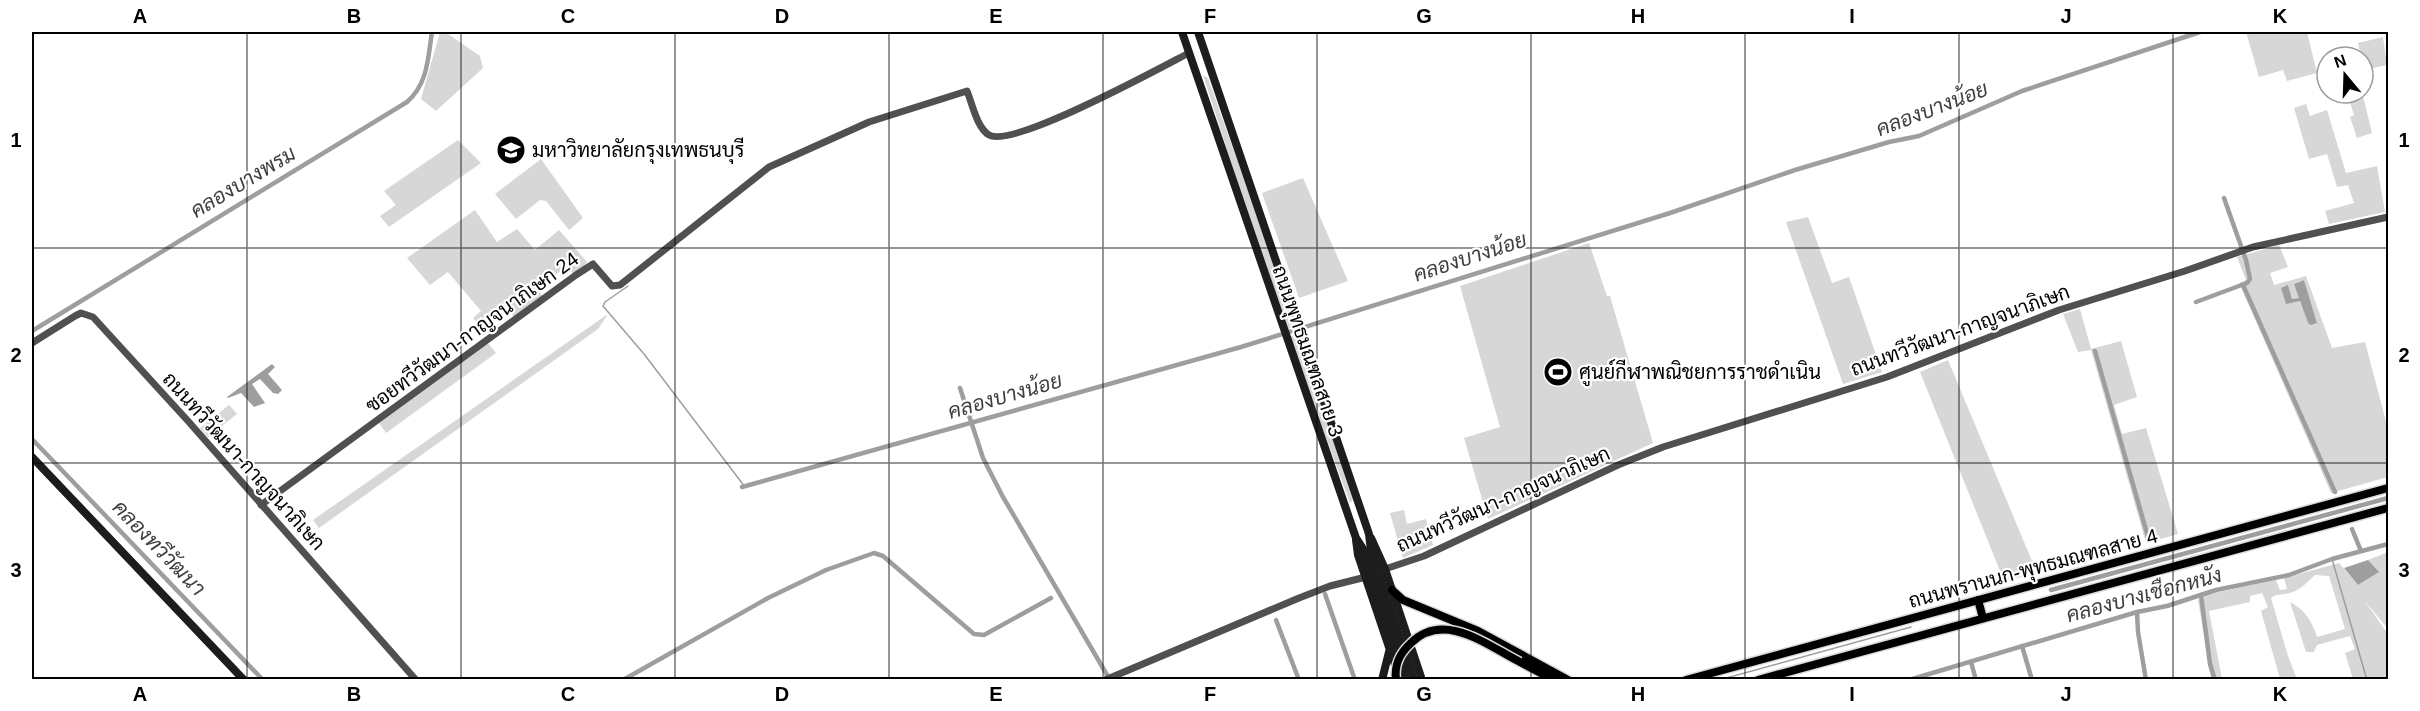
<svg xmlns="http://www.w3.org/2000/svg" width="2420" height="711" viewBox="0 0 2420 711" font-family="Arial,Sarabun,sans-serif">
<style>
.green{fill:#d7d7d7;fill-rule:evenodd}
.water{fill:#9e9e9e}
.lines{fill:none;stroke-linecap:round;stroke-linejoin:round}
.stream{stroke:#9e9e9e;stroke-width:1.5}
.canal{stroke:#9e9e9e;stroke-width:4.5}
.primary-casing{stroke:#dbdbdb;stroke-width:11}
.tertiary{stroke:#505050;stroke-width:7}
.secondary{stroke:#1d1d1d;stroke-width:8}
.primary{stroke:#000;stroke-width:8}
.primary-bridge-casing{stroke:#dbdbdb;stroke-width:11;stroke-linecap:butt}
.primary-bridge{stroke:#000;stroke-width:8}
.grid{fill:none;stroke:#000;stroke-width:1.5;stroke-opacity:0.55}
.labels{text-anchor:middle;stroke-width:4.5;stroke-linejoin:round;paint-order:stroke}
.poi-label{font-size:20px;fill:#000;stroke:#fff;text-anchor:start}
.street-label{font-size:20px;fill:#000;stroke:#fff}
.water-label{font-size:21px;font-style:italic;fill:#3f3f3f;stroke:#fff}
.neatline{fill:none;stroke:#000;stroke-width:2}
.grid-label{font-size:20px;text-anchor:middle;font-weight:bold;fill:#000}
</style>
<rect width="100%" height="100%" fill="#fff"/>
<!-- green -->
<g class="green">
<polygon points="440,32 445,32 480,56 483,68 436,111 421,99"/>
<polygon points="2246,32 2307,32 2317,73 2287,81 2283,70 2259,77"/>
<polygon points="2383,37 2387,65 2364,70 2363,57 2361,57 2358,43"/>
<polygon points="1203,75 1208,78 1296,326 1285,330"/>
<polygon points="2363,96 2372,133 2357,138 2350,117 2354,115 2349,99"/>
<polygon points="2306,104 2310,116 2327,110 2346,173 2377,166 2385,212 2329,224 2325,211 2354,203 2348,185 2337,187 2327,154 2309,159 2294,108"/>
<polygon points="458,140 481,163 389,227 380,216 396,205 384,191"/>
<polygon points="541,159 583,218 569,230 546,201 540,200 516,219 495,194"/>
<polygon points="1303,178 1348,281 1299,298 1262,193"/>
<polygon points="475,210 497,242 517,229 535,250 559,230 587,262 582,270 573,274 566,267 537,289 543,297 514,317 507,308 481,328 473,318 481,311 448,272 430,285 407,258"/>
<polygon points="1808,217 1832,283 1849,277 1882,372 1843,384 1786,222"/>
<polygon points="1589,243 1607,296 1610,296 1653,443 1488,519 1464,438 1500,427 1460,286"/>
<path d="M 2279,245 L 2288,267 L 2270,273 L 2274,285 L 2306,276 L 2332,348 L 2365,342 L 2388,429 L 2388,477 L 2331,493 L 2239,283 L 2246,280 L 2237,257 ZM 2304,280 L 2317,323 L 2308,323 L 2300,301 L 2284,299 L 2288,286 L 2292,299 L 2300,298 L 2294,284 Z"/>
<polygon points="2080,309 2091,349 2121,341 2137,397 2114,405 2122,434 2146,428 2178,534 2146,543 2091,350 2078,352 2063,314"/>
<polygon points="608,314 598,329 319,528 313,520"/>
<polygon points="1298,333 1353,500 1350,503 1289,337"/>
<polygon points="488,343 496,353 386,433 379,423"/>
<polygon points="1948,360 2037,573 2004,581 1920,372"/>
<polygon points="229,405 237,414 208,437 200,428"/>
<polygon points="1404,510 1407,524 1426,519 1433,545 1403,558 1390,513"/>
<path d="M 2388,552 L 2388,629 L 2364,600 L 2388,634 L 2388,679 L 2353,679 L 2345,653 L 2355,649 L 2350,636 L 2317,645 L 2314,652 L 2306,652 L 2290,602 C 2305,610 2312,621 2317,637 L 2345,629 L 2329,576 L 2315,575 C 2306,583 2302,589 2290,593 C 2283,595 2278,593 2271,598 L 2288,656 L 2297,679 L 2280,679 L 2261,611 L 2268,607 L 2262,593 L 2250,596 L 2250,602 L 2209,611 L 2222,679 L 2211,679 L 2198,600 L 2204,598 L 2205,595 L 2276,580 L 2280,590 L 2287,589 L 2284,578 L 2339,563 L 2358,585 L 2378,572 L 2368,560 Z"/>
</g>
<!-- water -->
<g class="water">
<polygon points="2304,280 2317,323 2311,325 2308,323 2300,301 2286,304 2281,288 2288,285 2292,299 2299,298 2294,284"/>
<polygon points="272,364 275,367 268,374 282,390 278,394 273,393 260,379 252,384 265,403 254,407 241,393 228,398 227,397"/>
<polygon points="2368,560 2379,572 2358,585 2344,568"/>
</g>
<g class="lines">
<!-- stream -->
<g class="stream">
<polyline points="628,286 605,302 603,306 644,354 745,487"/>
<polyline points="2332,559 2367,680"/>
<polyline points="1719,680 1911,627"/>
<polyline points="1966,680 1967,680"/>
</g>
<!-- canal -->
<g class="canal">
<polyline points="2243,285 2335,492"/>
<polyline points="2196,302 2247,283 2250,279 2246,260 2224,198"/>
<path d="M 32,331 L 407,102 C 428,84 428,57 432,32"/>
<polyline points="2095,351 2148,537"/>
<polyline points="960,388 983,458 1003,497 1110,680"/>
<polyline points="32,439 263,680"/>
<polyline points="742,487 1241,347 1670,213 1795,170 1889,142 1919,136 2022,91 2200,32"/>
<polyline points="2352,529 2361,551"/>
<polyline points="2051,590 2388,498"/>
<polyline points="1325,594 1355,680"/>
<polyline points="2201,595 2210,664 2215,680"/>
<polyline points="2137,612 2138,632 2146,680"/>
<polyline points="1276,620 1299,680"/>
<polyline points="2022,646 2032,680"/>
<polyline points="1971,662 1976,680"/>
<polyline points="623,680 768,598 826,570 874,553 883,556 974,634 984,635 1051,598"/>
<polyline points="1909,680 2137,612 2167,606 2216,590 2289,575 2332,559 2388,544"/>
</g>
<!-- primary casing -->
<g class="primary-casing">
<g id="primary">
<polyline points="1392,590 1403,600 1478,631 1568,680"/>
<polyline points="1978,600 1983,618"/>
<polyline points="1520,662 1554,680"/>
<polyline points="1686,680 2388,488"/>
<polyline points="1758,680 2388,508"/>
</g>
</g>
<!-- tertiary -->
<g class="tertiary">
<polyline points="32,343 75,316 81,313 93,317 188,421 416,680"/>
<path d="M 261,505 L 576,275 L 593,264 L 612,286 L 620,285 L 769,167 L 869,122 L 967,91 C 972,103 977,128 989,135 C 1012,149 1160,68 1189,53"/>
<polyline points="1385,569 1424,556 1618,465 1663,447 1887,377 2059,310 2185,271 2253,247 2388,217"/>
<polyline points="1105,680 1299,598 1330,586 1366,577"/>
</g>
<!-- secondary -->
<g class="secondary">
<polyline points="1182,32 1356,538 1365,552 1406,680"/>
<polyline points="1198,32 1369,534 1371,551 1414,680"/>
<polyline points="32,457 244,680"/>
<polyline points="1371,538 1385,569 1422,680"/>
<polyline points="1356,540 1358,555 1397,671"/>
<polyline points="1382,680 1389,652"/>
</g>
<!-- primary -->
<use href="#primary" class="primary"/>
<!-- primary-bridge casing -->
<g class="primary-bridge-casing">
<path id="primary-bridge" d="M 1396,680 C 1394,664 1400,653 1411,643 C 1444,610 1488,646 1520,662"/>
</g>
<!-- primary-bridge -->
<use href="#primary-bridge" class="primary-bridge"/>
</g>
<!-- grid -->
<path class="grid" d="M 247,32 L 247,680M 461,32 L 461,680M 675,32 L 675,680M 889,32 L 889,680M 1103,32 L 1103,680M 1317,32 L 1317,680M 1531,32 L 1531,680M 1745,32 L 1745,680M 1959,32 L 1959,680M 2173,32 L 2173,680M 32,248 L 2388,248M 32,463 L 2388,463"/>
<!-- icons -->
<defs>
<g id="university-disc" transform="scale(1.5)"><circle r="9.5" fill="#000" stroke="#fff"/><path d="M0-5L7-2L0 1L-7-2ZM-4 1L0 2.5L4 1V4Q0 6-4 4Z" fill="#fff"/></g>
<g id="stadium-disc" transform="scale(1.5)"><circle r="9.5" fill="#000" stroke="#fff"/><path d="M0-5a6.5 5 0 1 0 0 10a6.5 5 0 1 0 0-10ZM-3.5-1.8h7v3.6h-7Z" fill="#fff"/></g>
</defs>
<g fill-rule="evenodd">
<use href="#university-disc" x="511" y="150"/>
<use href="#stadium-disc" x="1558" y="372"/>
</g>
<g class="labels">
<!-- poi labels -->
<g class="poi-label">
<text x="532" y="157">มหาวิทยาลัยกรุงเทพธนบุรี</text>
<text x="1579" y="379">ศูนย์กีฬาพณิชยการราชดำเนิน</text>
</g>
<!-- street labels -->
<g class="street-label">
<text transform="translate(1960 330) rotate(-20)" y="7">ถนนทวีวัฒนา-กาญจนาภิเษก</text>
<text transform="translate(472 332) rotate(-36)" y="7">ซอยทวีวัฒนา-กาญจนาภิเษก 24</text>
<text transform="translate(1308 351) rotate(71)" y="7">ถนนพุทธมณฑลสาย 3</text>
<text transform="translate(244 461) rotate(48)" y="7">ถนนทวีวัฒนา-กาญจนาภิเษก</text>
<text transform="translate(1503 499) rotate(-24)" y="7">ถนนทวีวัฒนา-กาญจนาภิเษก</text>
<text transform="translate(2033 568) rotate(-15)" y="7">ถนนพรานนก-พุทธมณฑลสาย 4</text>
</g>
<!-- water labels -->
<g class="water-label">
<text transform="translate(1932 109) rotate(-21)" y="7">คลองบางน้อย</text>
<text transform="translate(243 182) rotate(-31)" y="7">คลองบางพรม</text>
<text transform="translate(1470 257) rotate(-18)" y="7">คลองบางน้อย</text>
<text transform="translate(1005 396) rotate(-16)" y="7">คลองบางน้อย</text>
<text transform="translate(159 548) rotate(46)" y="7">คลองทวีวัฒนา</text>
<text transform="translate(2144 595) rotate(-15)" y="7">คลองบางเชือกหนัง</text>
</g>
</g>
<!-- border -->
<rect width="2420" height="711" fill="none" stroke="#ffffff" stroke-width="66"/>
<!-- north arrow -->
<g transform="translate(2345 75) rotate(341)"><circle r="28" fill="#ffffff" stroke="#999999" stroke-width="1.5"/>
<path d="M0-4.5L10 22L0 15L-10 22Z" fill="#000000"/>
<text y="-9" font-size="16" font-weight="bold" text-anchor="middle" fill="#000000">N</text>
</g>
<rect x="33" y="33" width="2354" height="645" class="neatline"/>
<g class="grid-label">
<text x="140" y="23">A</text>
<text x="354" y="23">B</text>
<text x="568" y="23">C</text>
<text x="782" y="23">D</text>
<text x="996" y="23">E</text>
<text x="1210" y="23">F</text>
<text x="1424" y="23">G</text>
<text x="1638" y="23">H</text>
<text x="1852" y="23">I</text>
<text x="2066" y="23">J</text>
<text x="2280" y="23">K</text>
<text x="16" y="147">1</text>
<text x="2404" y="147">1</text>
<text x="16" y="362">2</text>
<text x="2404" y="362">2</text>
<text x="16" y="577">3</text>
<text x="2404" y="577">3</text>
<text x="140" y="701">A</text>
<text x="354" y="701">B</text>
<text x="568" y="701">C</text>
<text x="782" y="701">D</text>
<text x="996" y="701">E</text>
<text x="1210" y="701">F</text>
<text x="1424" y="701">G</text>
<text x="1638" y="701">H</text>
<text x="1852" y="701">I</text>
<text x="2066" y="701">J</text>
<text x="2280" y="701">K</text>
</g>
</svg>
